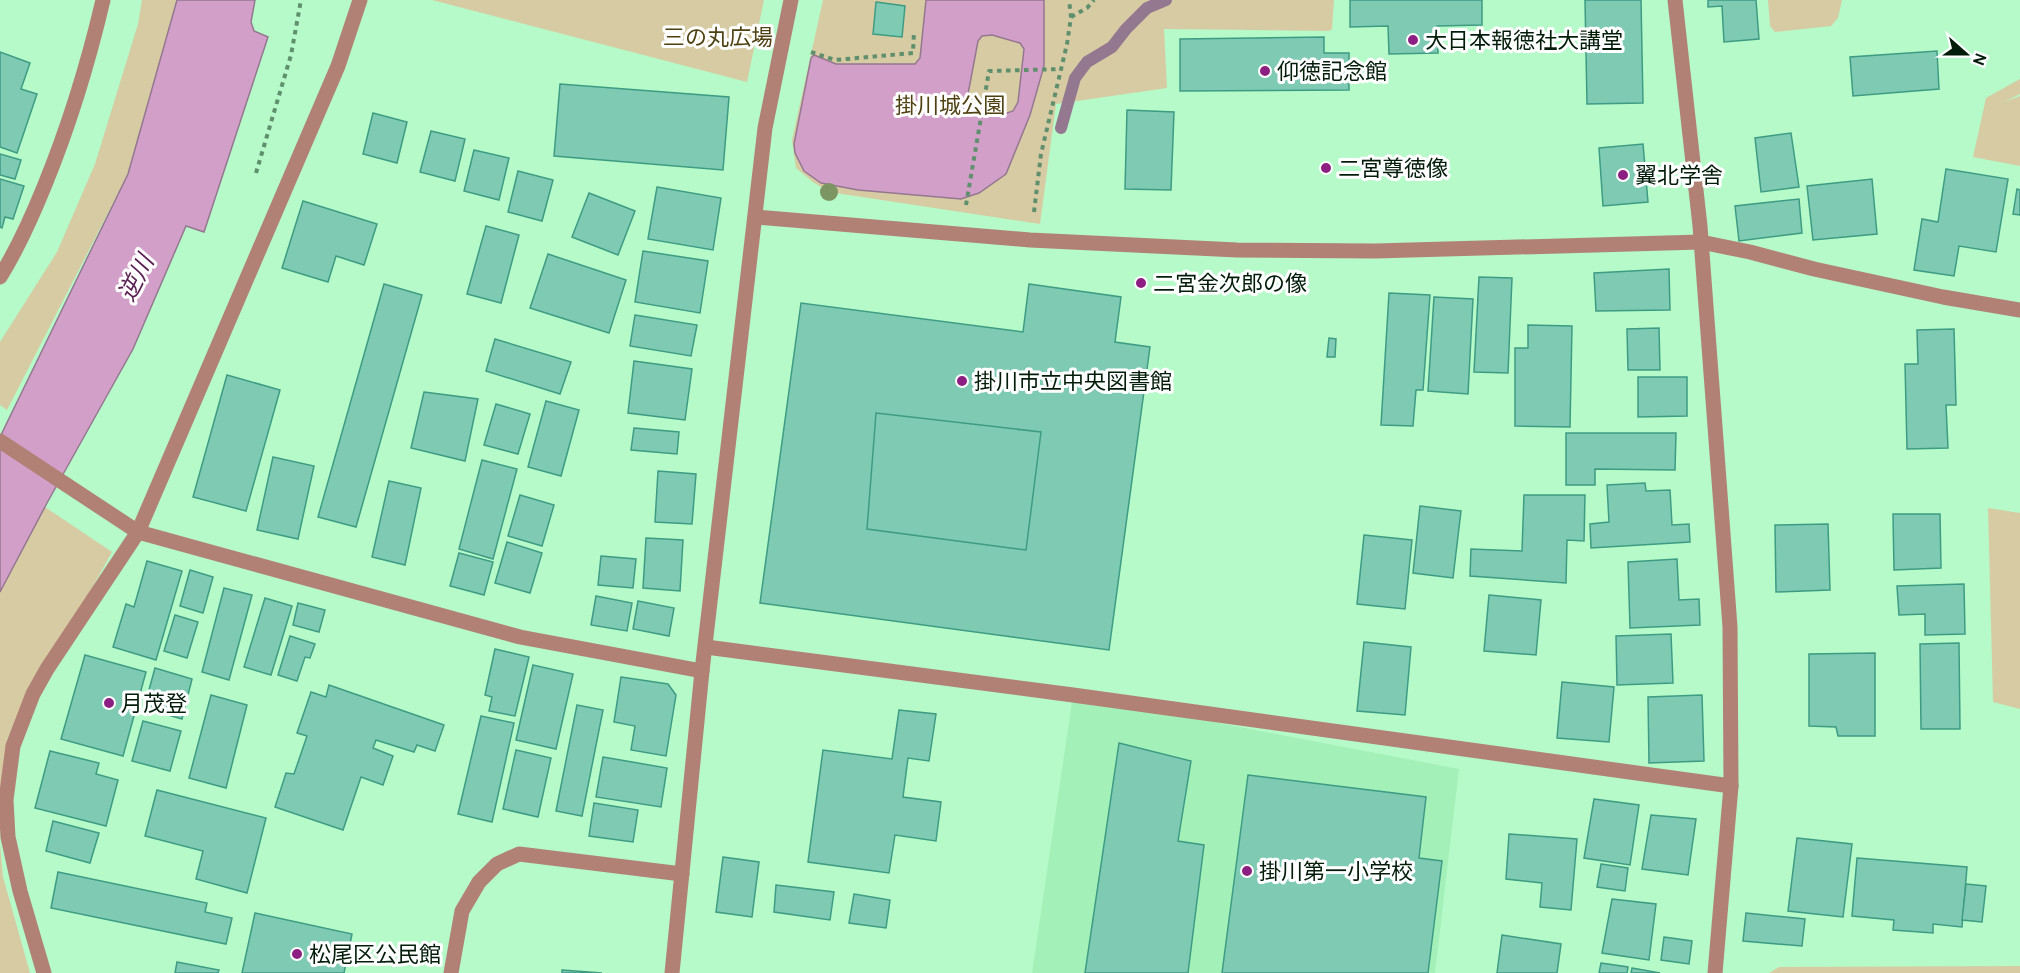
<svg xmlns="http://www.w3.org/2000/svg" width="2020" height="973" viewBox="0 0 2020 973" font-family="Cabin,'Noto Sans JP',sans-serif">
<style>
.built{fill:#a4f0b9}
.green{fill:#d7cba3}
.water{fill:#d29fc9;stroke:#947890;stroke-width:1.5;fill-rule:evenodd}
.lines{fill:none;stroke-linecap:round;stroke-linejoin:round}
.stream{stroke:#947890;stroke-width:12}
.building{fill:#7fcab3;stroke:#3e9c83;stroke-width:1.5}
.path{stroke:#5f8f6d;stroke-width:4;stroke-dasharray:4.5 4.5;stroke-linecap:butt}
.minor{stroke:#b28176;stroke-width:15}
.tree{fill:#7d9463}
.poi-dot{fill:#8d1f82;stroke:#fff;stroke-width:2}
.labels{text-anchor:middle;stroke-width:6;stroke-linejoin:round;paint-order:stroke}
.park-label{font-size:22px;fill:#4f4111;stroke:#fff}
.poi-label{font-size:22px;fill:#021c0a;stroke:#fff;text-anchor:start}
.water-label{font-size:24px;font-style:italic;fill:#591d52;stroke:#fff}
</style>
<rect width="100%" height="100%" fill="#b5fac8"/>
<!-- built -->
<polygon class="built" points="1073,695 1459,769 1435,973 1032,973"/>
<!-- green -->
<g class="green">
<polygon points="142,0 177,0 128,174 7,410 0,405 0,342 57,252 95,164 138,24"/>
<polygon points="432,0 764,0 747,82"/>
<polygon points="823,0 1334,0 1332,29 1329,31 1164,29 1167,88 1056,104 1040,224 829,192 813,182 796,168 792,140"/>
<polygon points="1768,0 1842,0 1838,18 1831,26 1775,32 1770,26"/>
<polygon points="2020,79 2020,94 2004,102 2020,96 2020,166 1973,157 1986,98"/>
<polygon points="42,505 112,552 7,740 0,795 0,591"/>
<polygon points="1988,508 2020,513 2020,709 1993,702"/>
<polygon points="0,844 3,877 30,973 0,973"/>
<polygon points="2020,966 2020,973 1769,973 1779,967"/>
</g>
<!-- water -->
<g class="water">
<polygon points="177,0 255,0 251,22 254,31 268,37 204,232 186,226 133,349 47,503 0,592 0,437 128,174"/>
<path d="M 926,0 L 1044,0 L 1044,66 L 1030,115 L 1006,174 L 979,193 L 961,199 L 858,190 L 821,183 L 804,171 L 795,153 L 794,144 L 811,58 L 814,55 L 836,64 L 915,64 L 920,58 ZM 992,35 L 1020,43 L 1024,49 L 1018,102 L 1013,111 L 1007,113 L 973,105 L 968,94 L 978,41 L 982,36 Z"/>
</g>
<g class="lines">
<!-- stream -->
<polyline class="stream" points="1061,128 1075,78 1087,62 1112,47 1126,29 1147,8 1166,0"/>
</g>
<!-- building -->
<g class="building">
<polygon points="1350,0 1482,0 1482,25 1437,26 1438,53 1389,54 1388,26 1350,27"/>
<polygon points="1585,0 1641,0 1643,103 1587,104"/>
<polygon points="1708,0 1756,0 1759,39 1724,42 1722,6 1708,7"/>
<polygon points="876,2 905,6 902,37 873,34"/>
<polygon points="1324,37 1324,53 1349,53 1349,90 1180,91 1180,39"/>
<polygon points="1937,51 1939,89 1853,96 1850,57"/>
<polygon points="0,52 30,63 21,89 37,94 17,153 0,147"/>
<polygon points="560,84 729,97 723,170 554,156"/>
<polygon points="1127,110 1174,112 1171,190 1125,189"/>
<polygon points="373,113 407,122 397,163 363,154"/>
<polygon points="431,131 465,139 455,181 420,172"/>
<polygon points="1791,133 1799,187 1761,192 1755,138"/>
<polygon points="1643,144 1648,202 1603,206 1599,148"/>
<polygon points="474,150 509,158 499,200 464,191"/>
<polygon points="0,154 21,160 15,179 0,175"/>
<polygon points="1946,169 2008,179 1996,252 1959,246 1954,276 1914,270 1922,219 1938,222"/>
<polygon points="518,171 553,180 542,221 508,212"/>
<polygon points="0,179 24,186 13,219 5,217 2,228 0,227"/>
<polygon points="1872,179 1877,234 1813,240 1807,186"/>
<polygon points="657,187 721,198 713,250 648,239"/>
<polygon points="2017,189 2020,190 2020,215 2013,214"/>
<polygon points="589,193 635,211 618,255 572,237"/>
<polygon points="1799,199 1802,233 1739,241 1735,206"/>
<polygon points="303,201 377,224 364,265 336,256 328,282 282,268"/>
<polygon points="486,226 519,235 501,303 467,294"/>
<polygon points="643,251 708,261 700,313 635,302"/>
<polygon points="548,254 626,280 609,333 530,308"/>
<polygon points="1669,269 1670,310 1596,311 1594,273"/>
<polygon points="1479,277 1512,278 1508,373 1474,372"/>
<polygon points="384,284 422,295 356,527 318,517"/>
<polygon points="1029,284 1121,297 1115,342 1150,347 1109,650 760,603 801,303 1023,332"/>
<polygon points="1389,293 1430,295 1423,390 1416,390 1413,426 1381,425"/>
<polygon points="1434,297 1473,299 1468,394 1428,391"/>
<polygon points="635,315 697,325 691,356 630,346"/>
<polygon points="1528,325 1572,326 1570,427 1515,426 1515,348 1528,348"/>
<polygon points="1659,328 1660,370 1628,370 1627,329"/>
<polygon points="1954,329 1956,405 1946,405 1948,448 1907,449 1905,364 1918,364 1917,330"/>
<polygon points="1329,338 1336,339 1335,357 1327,357"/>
<polygon points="495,339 571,362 560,394 486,371"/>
<polygon points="634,361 692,369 685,420 628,413"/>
<polygon points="227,375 280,390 246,511 193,497"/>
<polygon points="1638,377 1687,377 1687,416 1638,417"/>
<polygon points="424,392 478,399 465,461 411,448"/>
<polygon points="546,401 579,410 561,476 528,467"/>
<polygon points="496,404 530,414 518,454 484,445"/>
<polygon points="876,413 1041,432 1026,550 867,529"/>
<polygon points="634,428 679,432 677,454 631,450"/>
<polygon points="1566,433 1676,433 1675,470 1595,469 1595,485 1566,485"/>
<polygon points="273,457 314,466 298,539 257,530"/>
<polygon points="482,460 517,469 493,559 459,549"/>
<polygon points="658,471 696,474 692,524 655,522"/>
<polygon points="389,481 421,488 405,565 372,557"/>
<polygon points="1645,483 1646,491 1670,490 1672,525 1689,524 1690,542 1591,548 1590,524 1609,522 1607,485"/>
<polygon points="520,495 554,505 542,546 508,536"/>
<polygon points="1524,495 1585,495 1584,541 1567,540 1566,583 1470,576 1471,549 1522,551"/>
<polygon points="1420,506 1461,511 1453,578 1413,573"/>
<polygon points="1893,514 1940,514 1941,568 1894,570"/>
<polygon points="1828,524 1830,590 1776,592 1775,525"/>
<polygon points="1364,535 1412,540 1405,609 1357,604"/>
<polygon points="646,538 683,540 680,591 643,588"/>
<polygon points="507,542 542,553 530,593 495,583"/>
<polygon points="459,553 493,562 484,595 450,586"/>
<polygon points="601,556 636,559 633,588 598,585"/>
<polygon points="1677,559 1679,600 1699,599 1700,625 1630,628 1628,562"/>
<polygon points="147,561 182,571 156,660 113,647 126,604 134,607"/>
<polygon points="190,570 213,577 203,613 180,606"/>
<polygon points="1964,584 1965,634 1925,635 1925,614 1899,615 1897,586"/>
<polygon points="224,588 252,595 229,680 202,672"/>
<polygon points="1489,595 1541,600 1536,655 1484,651"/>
<polygon points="596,596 632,603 627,631 591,625"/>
<polygon points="265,598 292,606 271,675 244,667"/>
<polygon points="638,601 674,608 669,636 633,629"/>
<polygon points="298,603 325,610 319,632 293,625"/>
<polygon points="175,615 198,622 187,658 164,651"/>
<polygon points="1671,634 1673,683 1617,685 1616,636"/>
<polygon points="290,636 315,644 310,658 305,657 297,681 278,675"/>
<polygon points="1364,642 1411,647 1405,715 1357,711"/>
<polygon points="1959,643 1960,729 1921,729 1920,644"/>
<polygon points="495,649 529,657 515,716 489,711 492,697 485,695"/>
<polygon points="1875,653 1875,736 1838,736 1836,727 1809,726 1809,654"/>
<polygon points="85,655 146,672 123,756 61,739"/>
<polygon points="533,665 573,674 556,749 516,740"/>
<polygon points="155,668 192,679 182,719 144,708"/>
<polygon points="621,677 668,684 676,695 666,756 631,750 635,726 614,722"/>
<polygon points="1562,682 1614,687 1609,742 1557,738"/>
<polygon points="329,685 444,725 435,751 417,745 414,752 376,740 373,748 393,756 383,785 361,777 343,830 275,807 286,773 294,774 307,736 297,733 311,692 326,697"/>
<polygon points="211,695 247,705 226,788 189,778"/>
<polygon points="1702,695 1704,761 1649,763 1648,697"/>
<polygon points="577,705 603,710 582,816 556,811"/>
<polygon points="899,710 936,714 929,761 908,758 903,797 941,802 936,841 895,835 889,873 808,862 823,750 892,759"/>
<polygon points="481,716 514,723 492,822 458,814"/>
<polygon points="143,721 181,731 170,771 132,761"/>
<polygon points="1119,743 1191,761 1178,841 1204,845 1188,973 1085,973"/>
<polygon points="516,750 551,758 538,817 503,809"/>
<polygon points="50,751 99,763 96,774 118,780 106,826 35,808"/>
<polygon points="603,757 667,768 661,807 596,797"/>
<polygon points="1248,775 1426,797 1419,858 1442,861 1428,973 1222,973"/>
<polygon points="157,790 266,818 247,893 196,879 203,851 145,836"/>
<polygon points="1594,799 1639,805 1630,865 1584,858"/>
<polygon points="594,803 638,810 633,842 589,836"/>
<polygon points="1651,815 1696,819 1688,875 1642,869"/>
<polygon points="53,821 99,833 90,863 46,851"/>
<polygon points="1509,834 1577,839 1571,910 1540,907 1542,883 1506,879"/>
<polygon points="1797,838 1852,844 1843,917 1788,911"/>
<polygon points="723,857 759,862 752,917 716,912"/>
<polygon points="1857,858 1967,867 1962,927 1933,924 1933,933 1893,930 1894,920 1852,916"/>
<polygon points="1601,864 1628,868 1625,891 1597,887"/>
<polygon points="58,872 207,903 205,912 232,918 226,944 51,908"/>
<polygon points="1966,884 1986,886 1982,922 1962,920"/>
<polygon points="776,885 834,892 830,920 774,912"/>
<polygon points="854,894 890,900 886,928 849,923"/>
<polygon points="1612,899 1656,904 1649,960 1602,953"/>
<polygon points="255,913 352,934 344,973 242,973"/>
<polygon points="1746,913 1805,919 1802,946 1743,941"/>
<polygon points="1502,935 1561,944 1557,973 1497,973"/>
<polygon points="1664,937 1692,941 1689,964 1661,960"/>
<polygon points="177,962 219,970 218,973 175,973"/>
<polygon points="1601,963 1628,967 1627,973 1599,973"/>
<polygon points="1632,968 1660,973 1631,973"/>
<polygon points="562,970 602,973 562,973"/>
</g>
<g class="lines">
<!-- path -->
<g class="path">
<polyline points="1071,17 1087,8 1094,0"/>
<polyline points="811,52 835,60 913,53 914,31"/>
<polyline points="256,173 291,55 301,0"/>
<polyline points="966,205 989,71 1060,69"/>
<polyline points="1034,212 1041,154 1067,44 1071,17 1069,0"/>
</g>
<!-- minor -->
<g class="minor">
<polyline points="1675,0 1700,226 1730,627 1731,786 1715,973"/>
<polyline points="756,217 1030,240 1237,250 1375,251 1701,242 1750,252 1814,269 1943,297 2020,310"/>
<path d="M 0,277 C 18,248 31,219 44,187 C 69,126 88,64 103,0"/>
<polyline points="0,441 138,532 520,637 702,671"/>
<polyline points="706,647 1073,695 1731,786"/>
<polyline points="44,973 20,891 8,837 6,800 13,746 33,694 47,669 138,532 338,66 360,0"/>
<polyline points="451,973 462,911 479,882 497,864 519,854 682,874"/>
<polyline points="672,973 702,671 765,128 791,0"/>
</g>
</g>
<!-- trees -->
<circle class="tree" cx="829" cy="192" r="9"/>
<!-- markers -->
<g class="poi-dot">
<circle cx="1413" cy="40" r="6"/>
<circle cx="1265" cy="71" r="6"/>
<circle cx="1326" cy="168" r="6"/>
<circle cx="1623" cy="175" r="6"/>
<circle cx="1141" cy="283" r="6"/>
<circle cx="962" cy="381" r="6"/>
<circle cx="109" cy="703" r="6"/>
<circle cx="1247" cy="871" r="6"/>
<circle cx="297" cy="954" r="6"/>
</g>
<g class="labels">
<!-- park labels -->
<g class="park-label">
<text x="718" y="45">三の丸広場</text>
<text x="950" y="113">掛川城公園</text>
</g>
<!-- poi labels -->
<g class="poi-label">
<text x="1425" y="48">大日本報徳社大講堂</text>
<text x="1277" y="79">仰徳記念館</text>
<text x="1338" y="176">二宮尊徳像</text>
<text x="1635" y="183">翼北学舎</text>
<text x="1153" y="291">二宮金次郎の像</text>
<text x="974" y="389">掛川市立中央図書館</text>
<text x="121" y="711">月茂登</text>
<text x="1259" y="879">掛川第一小学校</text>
<text x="309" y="962">松尾区公民館</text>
</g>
<!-- water labels -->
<g class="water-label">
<text transform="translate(136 278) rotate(-63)" y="8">逆川</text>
</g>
</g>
<!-- north arrow -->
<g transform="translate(1966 54) rotate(111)" stroke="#ffffff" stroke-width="4.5" paint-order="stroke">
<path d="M0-4.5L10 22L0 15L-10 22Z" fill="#021c0a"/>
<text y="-9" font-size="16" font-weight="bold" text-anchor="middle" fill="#021c0a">N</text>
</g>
</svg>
